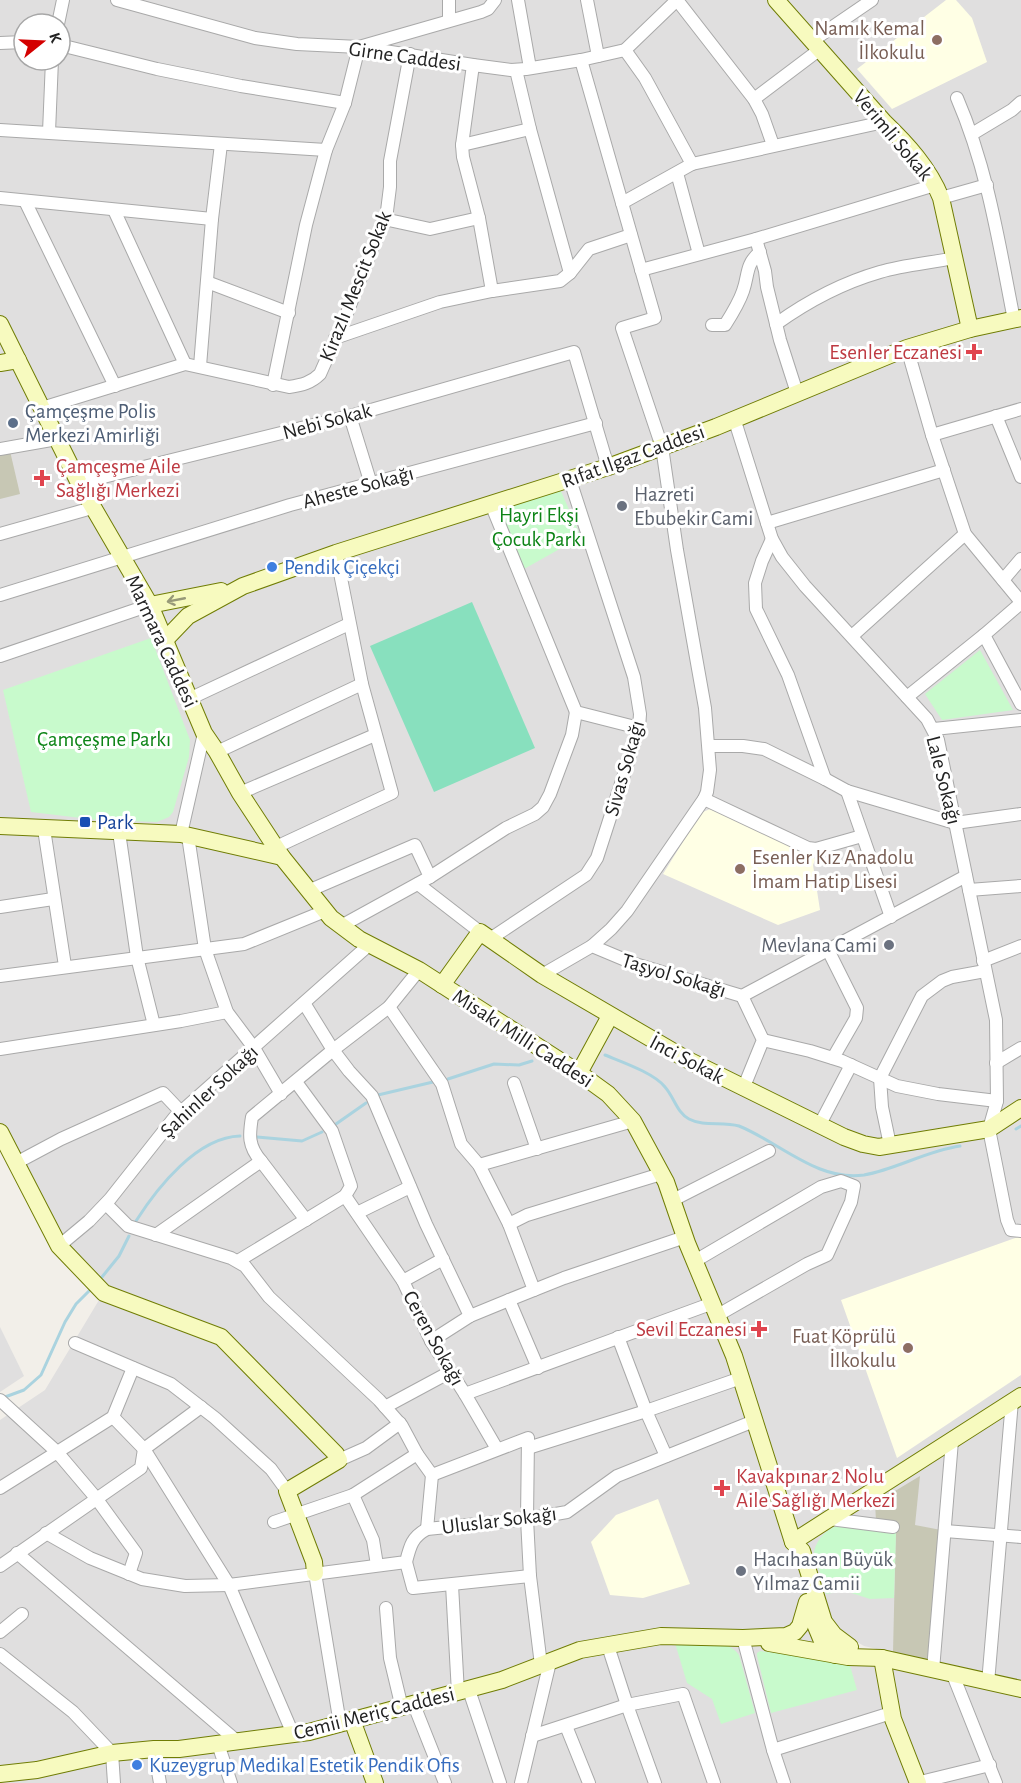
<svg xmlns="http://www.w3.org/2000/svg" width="1021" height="1783" viewBox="0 0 1021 1783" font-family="'Alegreya Sans',sans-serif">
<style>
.residential{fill:#e0dfdf;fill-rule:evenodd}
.education{fill:#ffffe5}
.construction{fill:#c7c7b4}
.park{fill:#c8facc}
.pitch{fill:#88e0be}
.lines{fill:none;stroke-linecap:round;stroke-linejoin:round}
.stream{stroke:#aad3df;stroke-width:3}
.street-casing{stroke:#a9a9a9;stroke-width:14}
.secondary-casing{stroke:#707d05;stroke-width:18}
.street{stroke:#fff;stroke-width:12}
.secondary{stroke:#f7fabf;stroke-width:16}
.oneway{stroke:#979978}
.education-dot{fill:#8d6e63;stroke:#fff;stroke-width:2}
.health-dot{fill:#e0444e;stroke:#fff;stroke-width:2}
.service-dot{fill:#5c6f8a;stroke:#fff;stroke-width:2}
.worship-dot{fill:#6b7280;stroke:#fff;stroke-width:2}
.shop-dot{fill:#3f7fe0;stroke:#fff;stroke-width:2}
.transit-dot{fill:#1a4fb4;stroke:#fff;stroke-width:2}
.labels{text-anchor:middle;stroke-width:6;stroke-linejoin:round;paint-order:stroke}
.education-label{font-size:21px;fill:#785e54;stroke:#fff;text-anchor:end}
.street-label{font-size:21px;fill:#222;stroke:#fff}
.health-label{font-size:21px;fill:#be3a42;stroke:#fff;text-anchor:end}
.service-label{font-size:21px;fill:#4e5e75;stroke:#fff;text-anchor:start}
.worship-label{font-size:21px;fill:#5b616d;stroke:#fff;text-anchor:start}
.park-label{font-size:21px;fill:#0c8416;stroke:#fff}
.shop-label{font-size:21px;fill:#366cbe;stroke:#fff;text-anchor:start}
.transit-label{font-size:21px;fill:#164399;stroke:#fff;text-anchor:start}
</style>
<rect width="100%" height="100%" fill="#f2efe9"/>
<!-- residential -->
<g class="residential">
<path d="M 0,0 L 1021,0 L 1021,1688 L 980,1673 L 864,1646 L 836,1630 L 830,1656 L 1021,1692 L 1021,1783 L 0,1783 L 0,1420 L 45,1390 L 102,1295 L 0,1140 ZM 24,24 L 60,24 L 60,60 L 24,60 Z"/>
<polygon points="0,1327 24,1376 0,1392"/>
</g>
<!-- education -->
<g class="education">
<polygon points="946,0 956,0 972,18 987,62 892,109 857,69"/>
<polygon points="710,809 813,855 815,860 813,865 820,910 778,925 663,874 699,816 703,812"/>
<polygon points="1021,1236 1021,1375 897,1458 841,1300"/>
<polygon points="658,1499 690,1584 643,1598 610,1595 591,1542 616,1515"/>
</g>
<!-- construction -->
<g class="construction">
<polygon points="0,451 10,451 20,494 0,499"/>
<polygon points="920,1476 915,1525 941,1530 930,1660 893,1652 896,1525 876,1521 875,1503"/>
</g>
<!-- park -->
<g class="park">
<polygon points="560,489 581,537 524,569 499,508"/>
<polygon points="151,638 190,740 189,757 173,812 169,817 157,822 98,820 31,812 3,690"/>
<polygon points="980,650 1013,710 942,720 925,694"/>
<path d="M 843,1524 L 896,1533 L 894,1598 L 870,1599 L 845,1591 L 826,1594 L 814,1552 C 817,1537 829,1527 843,1524 Z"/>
<path d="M 675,1643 C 695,1643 727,1637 739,1655 L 755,1713 L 721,1724 L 712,1699 L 687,1683 Z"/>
<polygon points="760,1651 849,1662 857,1690 771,1713 757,1656 757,1653"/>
</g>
<!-- pitch -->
<polygon class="pitch" points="472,602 535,748 434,792 370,646"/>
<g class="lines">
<!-- stream -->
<g class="stream">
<path d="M 605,1055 C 622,1062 654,1073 665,1087 C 674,1097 677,1113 689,1119 C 704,1127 723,1121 739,1126 C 779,1142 818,1182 864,1175 C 897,1169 926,1151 960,1146"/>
<polyline points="448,1079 494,1064 519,1065 532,1061"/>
<polyline points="378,1095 433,1082"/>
<polyline points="336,1124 366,1103"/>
<polyline points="1016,1129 1021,1126"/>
<polyline points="257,1137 302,1141 322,1132"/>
<path d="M 136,1221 C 157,1188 197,1137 240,1136"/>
<polyline points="102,1277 119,1256 129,1236"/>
<polyline points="5,1397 24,1390 41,1375 65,1322 76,1304 89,1291"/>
</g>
<!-- street casing -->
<g class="street-casing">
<g id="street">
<polyline points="117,0 255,38 297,44 359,47 473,65 511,70 526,69 581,60 625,50 677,0"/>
<polyline points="518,0 530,68"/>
<polyline points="587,0 598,56"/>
<polyline points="677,0 754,99 762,114 773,145"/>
<polyline points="449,20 449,0"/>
<polyline points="58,24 63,0"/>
<polyline points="812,41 872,0"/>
<polyline points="0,43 24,42"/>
<polyline points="60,45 157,69 241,86 345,103"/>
<polyline points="625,50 645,78 692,164"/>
<polyline points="581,60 655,318 622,328 662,447 677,550 705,708 710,770 707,792 704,799 627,911 611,929 592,946"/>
<polyline points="473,65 462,145 463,157 479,218 492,291"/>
<polyline points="516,70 530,129 570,273"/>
<path d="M 957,98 C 988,170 999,244 1014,320"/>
<polyline points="754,99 819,50"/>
<polyline points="0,130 326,150"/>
<polyline points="49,132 52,60"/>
<polyline points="972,134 1012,110 1021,102"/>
<polyline points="462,145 530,129"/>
<polyline points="677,173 699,254"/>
<polyline points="0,198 212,219"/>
<polyline points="941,198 987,185"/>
<polyline points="25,201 115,386"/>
<polyline points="622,203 692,164 884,122"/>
<polyline points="114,210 185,364"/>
<polyline points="384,219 430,229 479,218"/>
<polyline points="756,239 765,271 767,287 780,340 797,393"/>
<polyline points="641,270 756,239 935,185"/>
<polyline points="207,282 289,313"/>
<path d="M 776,324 C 808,301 842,283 880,272 C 904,265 930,263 954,258"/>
<path d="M 712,325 L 725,325 C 732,314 739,303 743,291 C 749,274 745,265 760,252"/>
<polyline points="335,338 440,302 492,291 560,281 570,273 589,249 631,235"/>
<polyline points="907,348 932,435 965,534 1021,602"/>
<polyline points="200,366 212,219 221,144"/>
<polyline points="273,385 306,225 326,150 345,103 359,47 481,12 488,9 495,0"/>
<path d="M 42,408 L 185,364 L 289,387 C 302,385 311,383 320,374 L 347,313 L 387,211 L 390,187 L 390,161 L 410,54"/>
<polyline points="350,416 371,484"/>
<polyline points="996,416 1021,477"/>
<polyline points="734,418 772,539 782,557 805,586 927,719 938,740 996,1020 997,1101 989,1129 1007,1220 1011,1230 1021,1231"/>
<polyline points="932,435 1021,409"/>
<polyline points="0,449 57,439"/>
<polyline points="79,483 350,416 574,352 608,467"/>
<polyline points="491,504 576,712 639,728"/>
<polyline points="767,523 944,470"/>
<polyline points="0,534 92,508"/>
<polyline points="772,539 762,561 755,583 756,609 788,675 825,779"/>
<polyline points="1003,580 1021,559"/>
<polyline points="0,595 290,505 596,423"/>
<polyline points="984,635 1021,704"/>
<polyline points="852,636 965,534"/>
<polyline points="0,656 150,605"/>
<polyline points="907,697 984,635 1021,603"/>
<polyline points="189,699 349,624"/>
<polyline points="934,729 1021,720"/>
<polyline points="709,746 743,746 764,749 825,779 847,791 955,823 1021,814"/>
<polyline points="217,752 362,684"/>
<polyline points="847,791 891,917"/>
<polyline points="240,793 375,735"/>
<polyline points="704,799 808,848 816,849 862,836"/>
<polyline points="44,829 65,966"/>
<polyline points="119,832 137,957 154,1025"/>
<polyline points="181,834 204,733"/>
<polyline points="188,836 205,949 227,1012 254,1048 281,1094"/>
<polyline points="276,847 392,793 362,684 336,553"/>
<polyline points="418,884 480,932"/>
<polyline points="969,890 1021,886"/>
<polyline points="308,891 415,845 430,877"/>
<polyline points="0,907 53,899"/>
<polyline points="341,926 430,877 506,828 535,814 543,807 550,794 572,735 576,712"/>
<polyline points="490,939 586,875 597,858 639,728 640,714 634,677 570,480"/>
<polyline points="828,950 857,1008 856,1018 833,1058"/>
<polyline points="983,961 1021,946"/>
<polyline points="542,975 592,946 635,964 742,996 966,876"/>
<polyline points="0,976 244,944 325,911"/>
<polyline points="742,996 763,1040 743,1089"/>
<polyline points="304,1003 333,1050 349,1071 372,1096 426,1224 470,1316"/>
<polyline points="389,1007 442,1084 461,1144 479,1165 509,1224 534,1290"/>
<polyline points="763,1040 810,1051 842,1061 897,1086 938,1094 997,1101"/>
<polyline points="0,1049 181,1021 227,1012"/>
<polyline points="996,1063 1021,1048"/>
<polyline points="296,1082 332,1131 351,1186 345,1196"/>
<polyline points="514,1083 537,1149"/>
<polyline points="819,1126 851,1065"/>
<polyline points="890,1145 882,1107 880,1078 922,996 942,981 952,977 985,971"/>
<path d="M 261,1161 C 248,1146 249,1135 252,1117 L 333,1050 L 389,1007 L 419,970"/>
<polyline points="16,1163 61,1139 163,1093 181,1112"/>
<polyline points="479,1165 633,1121"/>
<polyline points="673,1200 769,1151"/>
<polyline points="106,1204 128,1226 231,1258 245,1266 269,1297 379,1400 402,1426 417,1454 353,1495 274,1522"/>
<polyline points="357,1213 410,1187"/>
<polyline points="509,1224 527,1215 661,1174"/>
<polyline points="156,1235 261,1161 306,1220"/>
<polyline points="59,1246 89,1221 110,1199 174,1118 370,944"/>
<polyline points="238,1261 345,1196 403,1281 431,1341 465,1394 713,1303"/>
<polyline points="695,1261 821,1187 841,1181 854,1186 851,1202 827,1255 807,1264 718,1315"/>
<polyline points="403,1281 443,1259"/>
<polyline points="509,1300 564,1278 685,1237"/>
<polyline points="618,1337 646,1411 666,1456"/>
<polyline points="431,1341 470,1316 509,1300 538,1368"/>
<polyline points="75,1343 171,1384 215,1418 271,1469 287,1491"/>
<polyline points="465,1394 497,1449"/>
<polyline points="0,1400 57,1452 96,1498 136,1553 129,1574"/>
<polyline points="385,1407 450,1372"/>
<polyline points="113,1417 144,1449 229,1585 293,1734"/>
<polyline points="528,1448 646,1411 741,1378"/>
<polyline points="417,1454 432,1475 528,1438 527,1519 530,1576 541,1665"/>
<polyline points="339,1460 366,1448 400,1423"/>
<polyline points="0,1488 113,1417 133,1368"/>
<polyline points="353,1495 373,1540 377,1565"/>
<polyline points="830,1519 893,1527"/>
<polyline points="427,1529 432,1475"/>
<polyline points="945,1531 1021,1537"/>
<path d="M 46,1533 L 90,1558 L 142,1579 L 185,1586 L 229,1585 L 406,1562 C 410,1546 412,1537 427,1529 L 527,1519 L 567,1512 L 617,1476 L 754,1421"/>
<polyline points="17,1553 238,1742"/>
<polyline points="406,1562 413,1588 530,1576"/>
<polyline points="0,1566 141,1468 144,1449 201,1407"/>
<polyline points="315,1573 340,1724"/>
<polyline points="452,1585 458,1693"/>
<polyline points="386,1608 390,1658 402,1708"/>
<polyline points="0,1632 22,1614"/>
<polyline points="743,1638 773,1750 784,1783"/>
<polyline points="608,1646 627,1705 655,1783"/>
<polyline points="0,1654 73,1712 112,1753 114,1783"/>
<polyline points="933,1670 952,1441"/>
<polyline points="953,1675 996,1783"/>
<polyline points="988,1683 1012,1401"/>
<polyline points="469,1690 500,1783"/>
<polyline points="414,1705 445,1783"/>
<polyline points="566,1726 589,1783"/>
<polyline points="532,1736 627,1705 683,1694 714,1783"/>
<polyline points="218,1744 231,1783"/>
<polyline points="154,1749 160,1783"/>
<polyline points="773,1750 891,1713"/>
<polyline points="521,1783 550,1662"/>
<polyline points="916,1783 990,1765"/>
</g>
</g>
<!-- secondary casing -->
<g class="secondary-casing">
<g id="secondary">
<path d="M 776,0 L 884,122 C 907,144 929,168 941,198 L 970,329"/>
<polyline points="0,324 79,483 150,605 204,733 217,752 240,793 282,857 331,918 359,939 419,970 579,1073 608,1094 633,1121 666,1182 687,1243 734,1356 793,1542 802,1551 824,1622 834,1635 850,1647"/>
<polyline points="0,363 18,360"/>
<polyline points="150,605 221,591"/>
<polyline points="165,640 188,616 243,586 336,553 608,467 716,427 907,348 970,329 1021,318"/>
<polyline points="0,826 181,834 282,857"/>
<polyline points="442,985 480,932 542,975 686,1059 844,1137 863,1144 879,1147 989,1129 1021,1108"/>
<polyline points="579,1073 610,1016"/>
<polyline points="0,1132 59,1246 104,1293 221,1337 336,1454 339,1460 287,1491 314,1562 315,1573"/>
<polyline points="793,1542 1021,1396"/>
<polyline points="810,1612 822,1641 835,1655"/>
<polyline points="769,1643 848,1657 882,1658 1021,1689"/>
<polyline points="882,1658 893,1719 918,1783"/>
<polyline points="352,1720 375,1783"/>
<polyline points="0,1774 37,1770 112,1753 154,1749 179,1749 309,1732 502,1680 580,1650 661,1636 743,1638 786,1636 795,1632 800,1626 807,1602"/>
</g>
</g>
<!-- street -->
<use href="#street" class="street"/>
<!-- secondary -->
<use href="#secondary" class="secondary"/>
</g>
<!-- one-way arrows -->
<defs><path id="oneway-shaft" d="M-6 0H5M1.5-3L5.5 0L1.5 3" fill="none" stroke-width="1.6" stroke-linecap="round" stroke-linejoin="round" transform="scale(1.5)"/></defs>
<use class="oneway" href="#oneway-shaft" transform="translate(176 600) rotate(169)"/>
<!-- markers -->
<g class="education-dot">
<circle cx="937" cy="40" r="6"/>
<circle cx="740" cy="869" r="6"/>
<circle cx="908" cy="1348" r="6"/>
</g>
<g class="health-dot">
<path d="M971 343h6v6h6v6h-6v6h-6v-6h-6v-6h6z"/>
<path d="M39 469h6v6h6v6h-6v6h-6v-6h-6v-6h6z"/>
<path d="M756 1320h6v6h6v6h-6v6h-6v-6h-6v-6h6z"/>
<path d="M719 1479h6v6h6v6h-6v6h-6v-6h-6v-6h6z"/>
</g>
<circle class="service-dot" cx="13" cy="423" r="6"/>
<g class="worship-dot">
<circle cx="622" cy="506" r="6"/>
<circle cx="889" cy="945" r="6"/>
<circle cx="741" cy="1571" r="6"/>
</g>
<g class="shop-dot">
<circle cx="272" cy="567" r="6"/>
<circle cx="137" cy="1765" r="6"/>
</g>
<rect class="transit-dot" x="79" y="816" width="12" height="12" rx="3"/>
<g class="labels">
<!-- education labels -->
<g class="education-label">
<text x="925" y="35">Namık Kemal<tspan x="925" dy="24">İlkokulu</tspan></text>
<text x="752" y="864" text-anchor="start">Esenler Kız Anadolu<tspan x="752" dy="24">İmam Hatip Lisesi</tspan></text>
<text x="896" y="1343">Fuat Köprülü<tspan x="896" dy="24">İlkokulu</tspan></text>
</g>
<!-- street labels -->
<g class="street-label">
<text transform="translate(405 56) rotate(8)" y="7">Girne Caddesi</text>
<text transform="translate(893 135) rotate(50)" y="7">Verimli Sokak</text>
<text transform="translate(355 286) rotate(-68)" y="7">Kirazlı Mescit Sokak</text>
<text transform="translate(327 421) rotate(-15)" y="7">Nebi Sokak</text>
<text transform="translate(633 456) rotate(-20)" y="7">Rıfat Ilgaz Caddesi</text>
<text transform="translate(358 487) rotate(-15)" y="7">Aheste Sokağı</text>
<text transform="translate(162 641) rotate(65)" y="7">Marmara Caddesi</text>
<text transform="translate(624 768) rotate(-74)" y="7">Sivas Sokağı</text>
<text transform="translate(944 780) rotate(76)" y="7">Lale Sokağı</text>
<text transform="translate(674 975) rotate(17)" y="7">Taşyol Sokağı</text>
<text transform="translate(523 1038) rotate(33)" y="7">Misakı Milli Caddesi</text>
<text transform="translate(687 1059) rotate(28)" y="7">İnci Sokak</text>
<text transform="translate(209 1091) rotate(-43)" y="7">Şahinler Sokağı</text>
<text transform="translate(434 1338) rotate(61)" y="7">Ceren Sokağı</text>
<text transform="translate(499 1520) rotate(-7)" y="7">Uluslar Sokağı</text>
<text transform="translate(374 1713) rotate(-14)" y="7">Cemii Meriç Caddesi</text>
</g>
<!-- health labels -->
<g class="health-label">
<text x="962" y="359">Esenler Eczanesi</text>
<text x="56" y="473" text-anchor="start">Çamçeşme Aile<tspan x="56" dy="24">Sağlığı Merkezi</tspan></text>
<text x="747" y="1336">Sevil Eczanesi</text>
<text x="736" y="1483" text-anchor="start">Kavakpınar 2 Nolu<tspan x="736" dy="24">Aile Sağlığı Merkezi</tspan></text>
</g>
<!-- service labels -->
<g class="service-label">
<text x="25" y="418">Çamçeşme Polis<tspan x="25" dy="24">Merkezi Amirliği</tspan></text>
</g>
<!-- worship labels -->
<g class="worship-label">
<text x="634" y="501">Hazreti<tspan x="634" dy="24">Ebubekir Cami</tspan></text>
<text x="877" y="952" text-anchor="end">Mevlana Cami</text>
<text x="753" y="1566">Hacıhasan Büyük<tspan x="753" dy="24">Yılmaz Camii</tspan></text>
</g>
<!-- park labels -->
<g class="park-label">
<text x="539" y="522">Hayri Ekşi<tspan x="539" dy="24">Çocuk Parkı</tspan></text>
<text x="104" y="746">Çamçeşme Parkı</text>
</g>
<!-- shop labels -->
<g class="shop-label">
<text x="284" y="574">Pendik Çiçekçi</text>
<text x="149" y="1772">Kuzeygrup Medikal Estetik Pendik Ofis</text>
</g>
<!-- transit labels -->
<g class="transit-label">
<text x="97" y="829">Park</text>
</g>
</g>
<!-- north arrow -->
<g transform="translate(42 42) rotate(72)"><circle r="28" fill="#ffffff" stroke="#a7a7a7" stroke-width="1.5"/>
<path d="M0-4.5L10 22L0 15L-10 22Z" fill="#d40000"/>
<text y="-9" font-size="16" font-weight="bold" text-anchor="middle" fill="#222222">K</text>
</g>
</svg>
